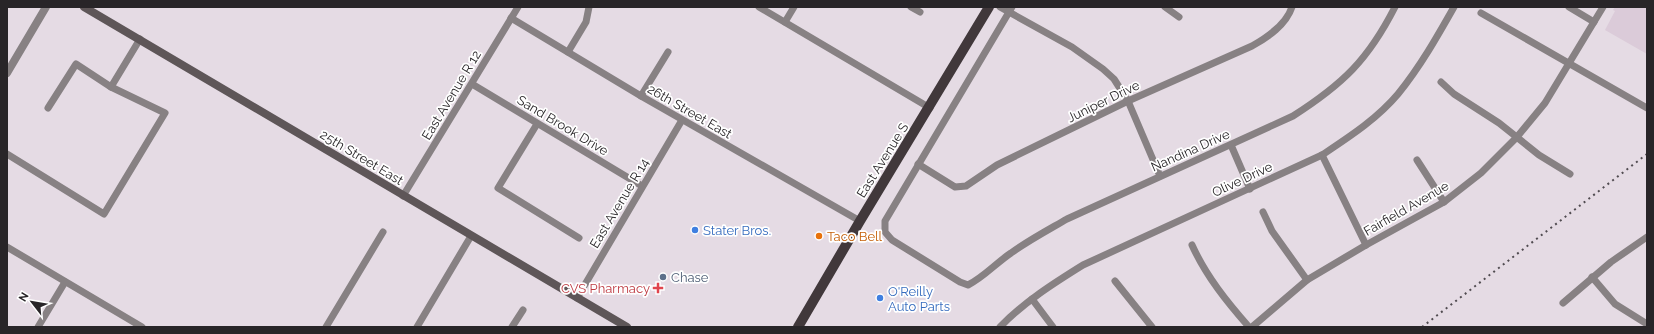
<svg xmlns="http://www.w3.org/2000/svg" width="1654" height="334" viewBox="0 0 1654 334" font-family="Raleway,sans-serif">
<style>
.built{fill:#dbcbd9}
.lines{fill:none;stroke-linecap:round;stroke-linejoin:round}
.minor{stroke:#878183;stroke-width:7}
.tertiary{stroke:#878183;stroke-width:8}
.secondary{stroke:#5e5658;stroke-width:8}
.primary{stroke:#41383b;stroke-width:10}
.rail{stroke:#504b50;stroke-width:2;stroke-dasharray:2 4;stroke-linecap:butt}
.shop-dot{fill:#3f7fe0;stroke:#fff;stroke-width:1.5}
.food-dot{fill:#e8710a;stroke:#fff;stroke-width:1.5}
.service-dot{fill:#5c6f8a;stroke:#fff;stroke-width:1.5}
.health-dot{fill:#e0444e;stroke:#fff;stroke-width:1.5}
.labels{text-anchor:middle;stroke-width:3.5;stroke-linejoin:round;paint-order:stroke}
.street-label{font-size:13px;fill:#282528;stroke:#fff}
.shop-label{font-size:13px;fill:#366cbe;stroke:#fff;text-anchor:start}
.food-label{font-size:13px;fill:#c56008;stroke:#fff;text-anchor:start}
.service-label{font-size:13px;fill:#4e5e75;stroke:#fff;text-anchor:start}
.health-label{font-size:13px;fill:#be3a42;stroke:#fff;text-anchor:end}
</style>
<rect width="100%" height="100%" fill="#e5dbe4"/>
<!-- built -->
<polygon class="built" points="1615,7 1647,7 1647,54 1605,30 1615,11 1613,10"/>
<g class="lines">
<!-- minor -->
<g class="minor">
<polyline points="759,7 930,108"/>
<polyline points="911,7 920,12"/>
<polyline points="1000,7 1072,47 1103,69 1114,79 1128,101 1160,176"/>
<path d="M 1012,7 L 885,221 L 885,232 L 892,240 L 960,282 L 968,285 C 984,277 996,263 1011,253 C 1029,240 1048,230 1067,219 L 1293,116 C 1343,84 1368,60 1395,7"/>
<polyline points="1165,7 1179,17"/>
<polyline points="1569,7 1594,22"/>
<polyline points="1481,13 1647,108"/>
<polyline points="511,18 641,96 860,221"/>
<polyline points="785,22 794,7"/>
<polyline points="568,52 586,22 589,7"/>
<polyline points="1441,82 1454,94 1499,123 1539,155 1570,174"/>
<polyline points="472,84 642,186"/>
<polyline points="111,87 140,39"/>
<polyline points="641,96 668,52"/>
<polyline points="537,124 498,188 579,238"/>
<polyline points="1231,145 1250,189"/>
<polyline points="7,154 104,214 165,113 111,87 76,64 48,108"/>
<polyline points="1322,155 1366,245"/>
<polyline points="1417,160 1444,202"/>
<path d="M 918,164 L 955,187 L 966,186 L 997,165 L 1128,101 L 1252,46 C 1268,37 1286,25 1292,7"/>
<polyline points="403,196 518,7"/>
<polyline points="1263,212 1272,231 1307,280"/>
<path d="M 1192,245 C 1206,276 1227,302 1249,327"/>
<polyline points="7,247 142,327"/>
<polyline points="1592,277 1615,304 1647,324"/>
<polyline points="1115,281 1152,327"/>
<polyline points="577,298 682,120"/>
<polyline points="1032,299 1053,327"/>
<polyline points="1563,303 1611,262 1647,237"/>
<polyline points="38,327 65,282"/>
<polyline points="326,327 383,232"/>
<polyline points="417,327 471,236"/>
<polyline points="512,327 523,310"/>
<path d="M 1000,327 C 1024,302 1054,283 1083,265 L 1322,155 C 1349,137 1377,119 1398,94 C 1420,67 1437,37 1454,7"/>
<polyline points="1252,327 1307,280 1366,245 1444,202 1481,173 1517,137 1545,103 1603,7"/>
</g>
<!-- tertiary -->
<polyline class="tertiary" points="7,73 46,7"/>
<!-- secondary -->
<polyline class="secondary" points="84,7 627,327"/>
<!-- primary -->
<polyline class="primary" points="798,327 860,221 989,7"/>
<!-- rail -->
<polyline class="rail" points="1422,327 1647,154"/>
</g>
<!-- markers -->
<g class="shop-dot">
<circle cx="695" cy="230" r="4"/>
<circle cx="880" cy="298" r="4"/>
</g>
<circle class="food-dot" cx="819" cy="236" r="4"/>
<circle class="service-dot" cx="663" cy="277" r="4"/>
<path class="health-dot" d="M656 282h4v4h4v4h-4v4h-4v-4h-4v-4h4z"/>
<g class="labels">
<!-- street labels -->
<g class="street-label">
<text transform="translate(451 95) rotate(-59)" y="5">East Avenue R 12</text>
<text transform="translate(1103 101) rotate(-26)" y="5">Juniper Drive</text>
<text transform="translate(690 111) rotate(30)" y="5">26th Street East</text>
<text transform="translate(563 125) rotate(31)" y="5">Sand Brook Drive</text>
<text transform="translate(1190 150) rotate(-24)" y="5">Nandina Drive</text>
<text transform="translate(362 157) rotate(31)" y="5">25th Street East</text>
<text transform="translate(882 160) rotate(-58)" y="5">East Avenue S</text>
<text transform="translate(1242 179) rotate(-25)" y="5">Olive Drive</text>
<text transform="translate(619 203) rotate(-59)" y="5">East Avenue R 14</text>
<text transform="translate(1406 208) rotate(-30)" y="5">Fairfield Avenue</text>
</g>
<!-- shop labels -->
<g class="shop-label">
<text x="703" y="235">Stater Bros.</text>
<text x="888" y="296">O'Reilly<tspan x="888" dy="15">Auto Parts</tspan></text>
</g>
<!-- food labels -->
<g class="food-label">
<text x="827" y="241">Taco Bell</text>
</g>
<!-- service labels -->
<g class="service-label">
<text x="671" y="282">Chase</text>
</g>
<!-- health labels -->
<g class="health-label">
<text x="650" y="293">CVS Pharmacy</text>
</g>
</g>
<!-- border -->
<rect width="1654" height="334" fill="none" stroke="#282528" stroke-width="16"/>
<!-- north arrow -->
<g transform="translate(32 302) rotate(301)" stroke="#ffffff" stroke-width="3" paint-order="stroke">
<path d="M0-3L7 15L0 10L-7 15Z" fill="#282528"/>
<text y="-6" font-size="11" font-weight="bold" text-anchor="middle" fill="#282528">N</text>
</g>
</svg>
